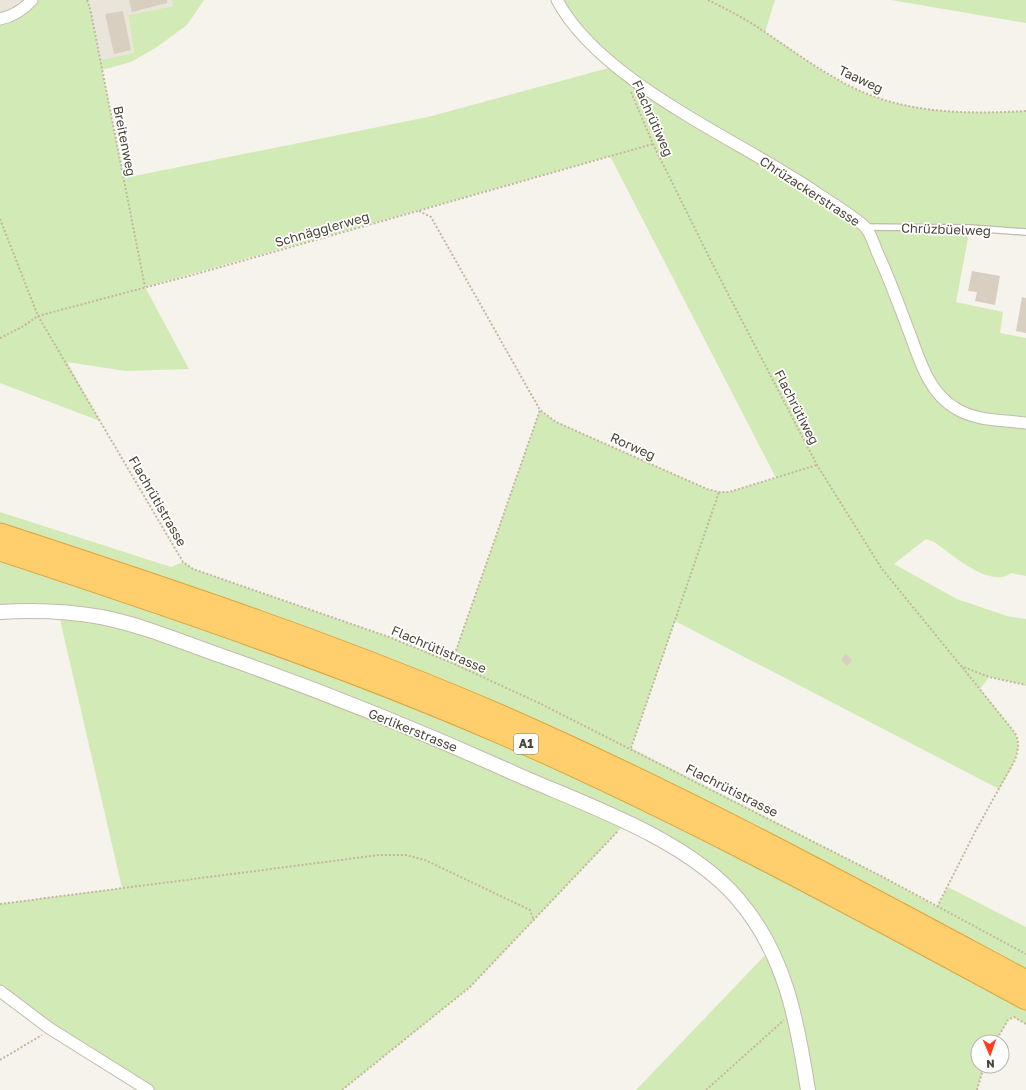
<svg xmlns="http://www.w3.org/2000/svg" width="1026" height="1090" viewBox="0 0 1026 1090" font-family="'Golos Text',sans-serif">
<style>
.residential{fill:#eae5da}
.green{fill:#d2eab5}
.building{fill:#d8cfc1}
.lines{fill:none;stroke-linecap:round;stroke-linejoin:round}
.service-casing{stroke:#c2bbae;stroke-width:8}
.minor-casing{stroke:#c2bbae;stroke-width:13}
.tertiary-casing{stroke:#c2bbae;stroke-width:16}
.motorway-casing{stroke:#e0a43c;stroke-width:23}
.path{stroke:#c4b79f;stroke-width:2;stroke-dasharray:2 2;stroke-linecap:butt}
.service{stroke:#fff;stroke-width:5.5}
.minor{stroke:#fff;stroke-width:11}
.tertiary{stroke:#fff;stroke-width:14}
.motorway{stroke:#ffcf6e;stroke-width:21}
.labels{text-anchor:middle;stroke-width:3.5;stroke-linejoin:round;paint-order:stroke}
.shield{fill:#fff;stroke:#817c74;stroke-width:1}
.shield-label{font-size:12px;font-weight:bold;fill:#4b4439}
.street-label{font-size:13px;fill:#4b4439;stroke:#fff}
</style>
<rect width="100%" height="100%" fill="#f6f3ec"/>
<!-- residential -->
<g class="residential">
<polygon points="0,0 32,0 0,19"/>
<polygon points="87,0 172,0 173,6 128,15 134,53 100,60 90,8"/>
</g>
<!-- green -->
<g class="green">
<path d="M 32,0 L 87,0 L 90,8 L 100,60 L 134,53 L 128,15 L 173,6 L 172,0 L 204,0 L 187,25 L 157,47 L 131,62 L 102,70 L 124,178 L 428,117 L 616,66 L 557,0 L 775,0 L 765,32 C 797,53 828,78 864,93 C 915,114 972,114 1026,111 L 1026,232 L 970,228 L 956,302 L 1003,312 L 1000,333 L 1026,338 L 1026,576 L 1011,573 C 990,589 953,555 934,542 L 926,539 L 894,564 L 957,599 L 1007,616 L 1026,619 L 1026,685 L 989,677 L 980,689 L 1015,733 C 1024,753 1009,772 999,789 L 675,621 L 631,748 L 883,877 L 937,907 L 948,887 L 1026,927 L 1026,1024 L 1013,1017 L 1008,1020 L 995,1042 L 978,1042 L 978,1066 L 984,1066 L 977,1090 L 636,1090 L 772,948 L 737,897 L 626,823 L 470,987 L 342,1090 L 148,1090 L 0,991 L 0,904 L 122,888 L 58,611 L 0,612 L 0,512 L 171,567 L 183,562 L 193,569 L 389,637 L 452,662 L 540,410 L 556,422 L 707,489 L 719,492 L 729,492 L 776,478 L 610,156 L 145,287 L 189,369 L 126,371 L 67,362 L 100,421 L 0,383 L 0,19 Z"/>
<polygon points="891,0 1026,0 1026,23"/>
</g>
<!-- building -->
<g class="building">
<polygon points="129,0 167,0 167,3 132,12"/>
<polygon points="123,11 131,50 114,54 105,14"/>
<polygon points="972,271 1000,276 995,305 975,301 977,292 968,291"/>
<polygon points="1022,297 1026,298 1026,333 1016,331"/>
<polygon points="846,654 852,660 847,666 841,660"/>
</g>
<g class="lines">
<!-- service casing -->
<g class="service-casing">
<polyline id="service" points="866,227 970,228 1026,232"/>
</g>
<!-- minor casing -->
<g class="minor-casing">
<g id="minor">
<path d="M 557,0 C 601,83 740,140 817,193 C 827,200 860,220 866,228 C 871,234 874,244 877,252 C 889,277 898,303 908,329 C 919,357 927,391 955,408 C 975,421 1003,420 1026,423"/>
<path d="M 0,19 C 14,16 23,10 32,0"/>
<polyline points="0,991 49,1028 148,1090"/>
</g>
</g>
<!-- tertiary casing -->
<g class="tertiary-casing">
<path id="tertiary" d="M 0,612 C 34,610 67,611 101,617 C 142,625 182,642 222,656 C 322,691 421,731 518,775 C 589,806 686,839 737,898 C 785,953 797,1020 808,1090"/>
</g>
<!-- motorway casing -->
<g class="motorway-casing">
<g id="motorway">
<path d="M 0,534 C 171,590 343,647 508,719 C 686,797 856,890 1026,981"/>
<path d="M 0,550 C 170,606 339,663 503,734 C 682,812 854,906 1026,999"/>
</g>
</g>
<!-- path -->
<g class="path">
<polyline points="87,0 90,8 145,287"/>
<path d="M 708,0 C 728,10 748,20 766,33 C 798,54 829,78 865,93 C 916,114 972,114 1026,111"/>
<polyline points="631,92 653,144 712,263 817,465 882,569 961,666 989,677 1026,685"/>
<polyline points="419,211 431,217 540,410 556,422 707,489 719,492 729,492 817,465"/>
<polyline points="0,219 38,316 183,562 193,569 389,637 452,663 539,703 883,877 1026,954"/>
<polyline points="0,338 22,327 38,316 196,274 653,144"/>
<polyline points="452,662 540,410"/>
<polyline points="631,748 719,492"/>
<polyline points="0,904 379,855 406,855 425,860 530,910 534,921"/>
<path d="M 937,907 L 976,830 L 1015,760 C 1018,750 1020,743 1015,733 L 962,667"/>
<polyline points="995,1042 1008,1020 1014,1017 1026,1024"/>
<polyline points="0,1060 42,1035"/>
<polyline points="342,1090 470,987 618,831"/>
<polyline points="706,1090 784,1020"/>
<polyline points="977,1090 984,1066"/>
</g>
<!-- service -->
<use href="#service" class="service"/>
<!-- minor -->
<use href="#minor" class="minor"/>
<!-- tertiary -->
<use href="#tertiary" class="tertiary"/>
<!-- motorway -->
<use href="#motorway" class="motorway"/>
</g>
<g class="labels">
<!-- shield labels -->
<rect class="shield" x="514" y="734" width="24" height="20" rx="3"/>
<g class="shield-label">
<text x="526" y="748">A1</text>
</g>
<!-- street labels -->
<g class="street-label">
<text transform="translate(861 79) rotate(25)" y="5">Taaweg</text>
<text transform="translate(653 118) rotate(66)" y="5">Flachrütiweg</text>
<text transform="translate(125 141) rotate(79)" y="5">Breitenweg</text>
<text transform="translate(810 191) rotate(33)" y="5">Chrüzackerstrasse</text>
<text transform="translate(322 229) rotate(-16)" y="5">Schnägglerweg</text>
<text transform="translate(946 229) rotate(2)" y="5">Chrüzbüelweg</text>
<text transform="translate(797 407) rotate(63)" y="5">Flachrütiweg</text>
<text transform="translate(633 446) rotate(24)" y="5">Rorweg</text>
<text transform="translate(158 501) rotate(60)" y="5">Flachrütistrasse</text>
<text transform="translate(439 649) rotate(23)" y="5">Flachrütistrasse</text>
<text transform="translate(413 730) rotate(22)" y="5">Gerlikerstrasse</text>
<text transform="translate(732 790) rotate(27)" y="5">Flachrütistrasse</text>
</g>
</g>
<!-- north arrow -->
<g transform="translate(990 1054) rotate(178)"><circle r="19" fill="#ffffff" stroke="#b7b4b0"/>
<path d="M0-3L7 15L0 10L-7 15Z" fill="#fc3f1d"/>
<text y="-6" font-size="11" font-weight="bold" text-anchor="middle" fill="#4b4439">N</text>
</g>
</svg>
